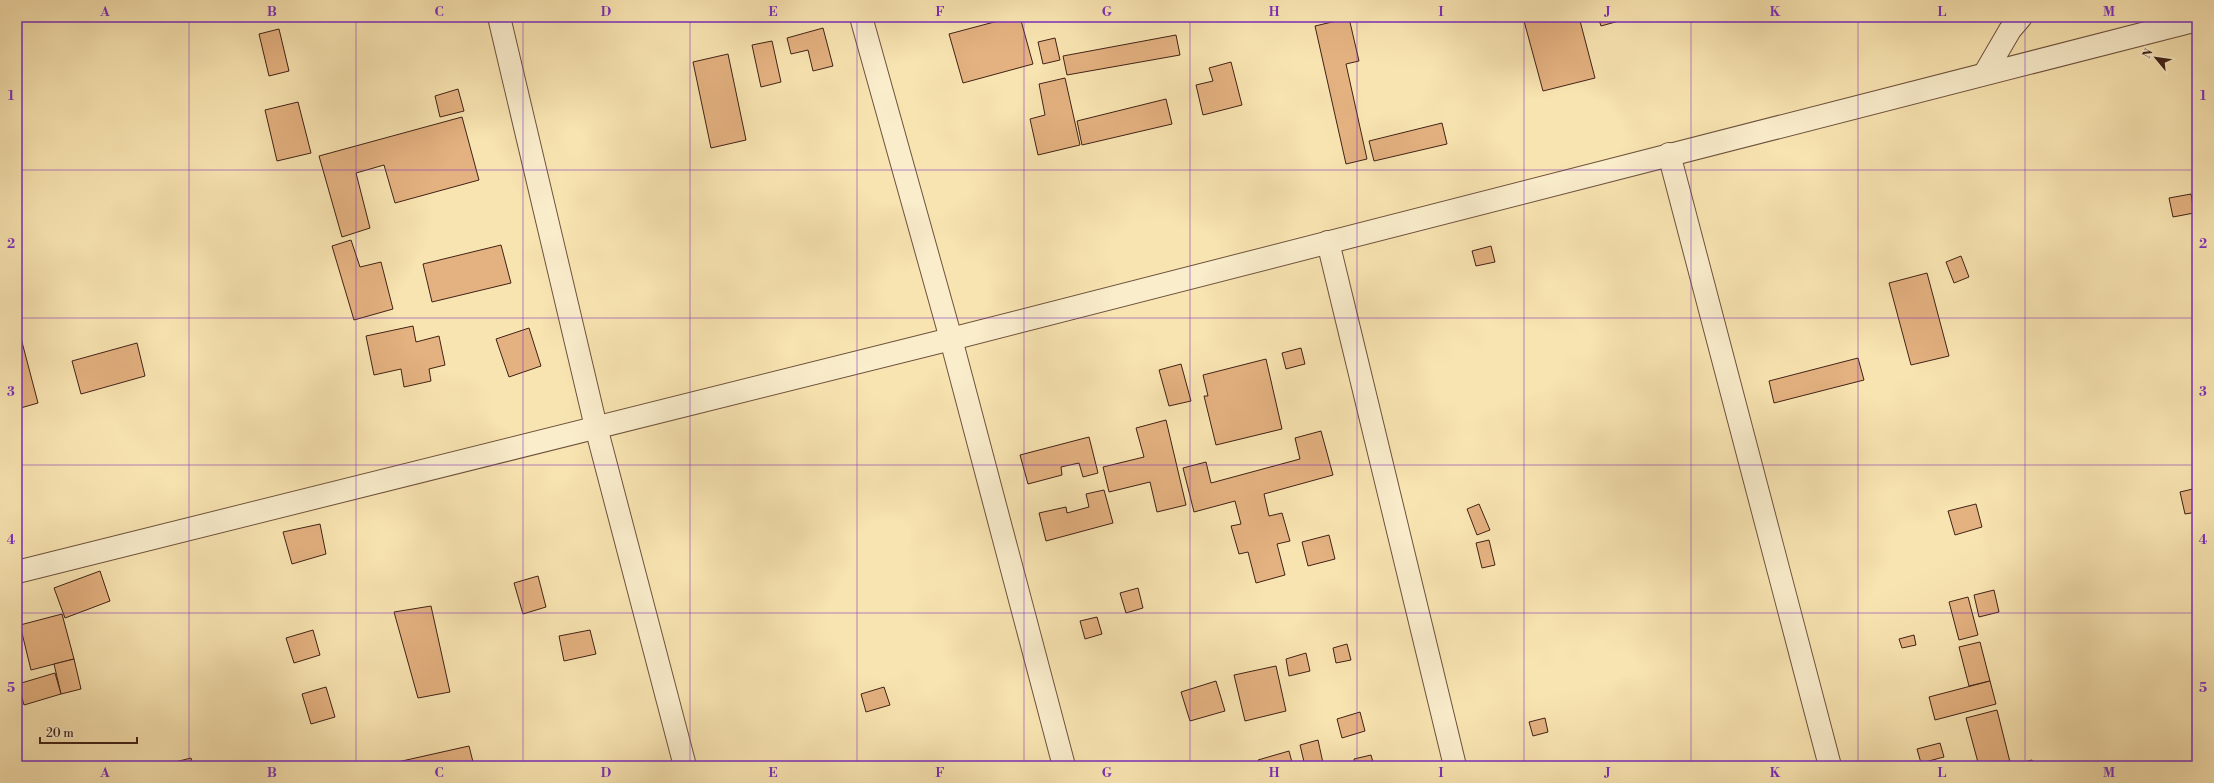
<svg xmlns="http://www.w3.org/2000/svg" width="2214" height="783" viewBox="0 0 2214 783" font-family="'Libre Bodoni',serif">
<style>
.building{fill:#e4b180;stroke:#402216}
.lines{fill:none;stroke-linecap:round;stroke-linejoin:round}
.street-casing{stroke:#6e523d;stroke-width:24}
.street{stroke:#faedcc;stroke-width:22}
.grid{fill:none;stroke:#7b2cbf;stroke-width:1;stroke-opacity:0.55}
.neatline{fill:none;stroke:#7b2cbf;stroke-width:1.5}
.grid-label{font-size:13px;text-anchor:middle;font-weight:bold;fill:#7b2cbf}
</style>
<rect width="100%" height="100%" fill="#f8e4b1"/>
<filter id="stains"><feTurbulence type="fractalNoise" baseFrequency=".005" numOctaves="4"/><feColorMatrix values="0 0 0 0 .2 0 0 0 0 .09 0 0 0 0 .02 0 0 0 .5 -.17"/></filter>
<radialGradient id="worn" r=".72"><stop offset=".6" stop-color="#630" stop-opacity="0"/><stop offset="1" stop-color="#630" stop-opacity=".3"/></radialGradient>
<!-- building -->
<g class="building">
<polygon points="1013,17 1020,17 1033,64 963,83 949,34"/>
<polygon points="1539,17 1579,17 1595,78 1543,91 1524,21"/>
<polygon points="1598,17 1618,17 1619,21 1601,26"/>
<polygon points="1349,18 1359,61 1346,64 1367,159 1346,164 1315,26"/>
<polygon points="823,28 833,66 813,71 808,50 791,54 787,38"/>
<polygon points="279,29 289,71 269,76 259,34"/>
<polygon points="1176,35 1180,55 1067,75 1063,56"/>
<polygon points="1055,38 1060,60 1043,64 1038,42"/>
<polygon points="772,41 781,82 761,87 752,45"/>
<polygon points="728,54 746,140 711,148 693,62"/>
<polygon points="1231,62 1242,105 1203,115 1196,85 1213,81 1209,68"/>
<polygon points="1065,78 1080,145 1038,155 1030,119 1045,115 1039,84"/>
<polygon points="458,89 464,111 440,117 435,96"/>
<polygon points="1166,99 1172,124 1082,145 1077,121"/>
<polygon points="298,102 311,153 277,161 265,110"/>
<polygon points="462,117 479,180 395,203 384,165 356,173 370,228 342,237 319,156"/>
<polygon points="1442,123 1447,144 1374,161 1369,141"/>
<polygon points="2191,194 2194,213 2173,217 2169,198"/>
<polygon points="351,240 360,267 381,262 393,309 354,320 332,246"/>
<polygon points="501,245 511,283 432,302 423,264"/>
<polygon points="1491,246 1495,262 1476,266 1472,251"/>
<polygon points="1961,256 1969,277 1954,283 1946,262"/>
<polygon points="1927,273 1949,356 1911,365 1889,283"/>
<polygon points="17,323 38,403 17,409"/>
<polygon points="413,326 416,342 439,336 445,365 429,369 431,381 404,387 401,369 374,375 366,336"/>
<polygon points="529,328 541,366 509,377 496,339"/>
<polygon points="137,343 145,376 81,394 72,361"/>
<polygon points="1301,348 1305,364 1286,369 1282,353"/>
<polygon points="1858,358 1864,380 1774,403 1769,381"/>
<polygon points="1266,359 1282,429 1216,445 1204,396 1208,396 1203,375"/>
<polygon points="1181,364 1191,401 1169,406 1159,370"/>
<polygon points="1166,420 1186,505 1157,512 1150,482 1109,492 1103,467 1144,457 1136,428"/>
<polygon points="1321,431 1333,475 1264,494 1269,516 1282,513 1290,541 1277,544 1285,575 1256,583 1248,552 1239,554 1231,526 1241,524 1235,501 1194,512 1183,468 1206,462 1211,483 1300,459 1295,438"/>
<polygon points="1089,437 1098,473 1083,477 1079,463 1061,467 1062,475 1028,484 1020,455"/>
<polygon points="2197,488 2197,512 2185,514 2180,492"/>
<polygon points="1104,490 1113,523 1046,541 1039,513 1066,507 1067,513 1089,507 1086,494"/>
<polygon points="1479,504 1490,530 1477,535 1467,509"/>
<polygon points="1976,504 1982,527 1955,535 1948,511"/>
<polygon points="320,524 326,554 292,564 283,532"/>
<polygon points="1329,535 1335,559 1308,566 1302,542"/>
<polygon points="1489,540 1495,565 1482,568 1476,543"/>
<polygon points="100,571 110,601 65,618 54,588"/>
<polygon points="538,576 546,607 523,614 514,583"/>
<polygon points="1138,588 1143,608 1126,613 1120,593"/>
<polygon points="1994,590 1999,612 1979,617 1974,595"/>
<polygon points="1968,597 1978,635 1959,640 1949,602"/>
<polygon points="431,606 450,692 418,698 394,612"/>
<polygon points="62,614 74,659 31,670 20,625"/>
<polygon points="1097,617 1102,634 1085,639 1080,621"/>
<polygon points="313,630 320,655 294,663 286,638"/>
<polygon points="590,630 596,654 564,661 559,636"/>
<polygon points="1914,635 1916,645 1902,648 1899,639"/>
<polygon points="1980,642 1990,681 1969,686 1959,647"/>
<polygon points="1347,644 1351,660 1336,663 1333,648"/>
<polygon points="1306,653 1310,671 1289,676 1286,659"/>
<polygon points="74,659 81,689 61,694 54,664"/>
<polygon points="1276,666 1286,711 1245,721 1234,675"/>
<polygon points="55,673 61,694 24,705 18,684"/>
<polygon points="1216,681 1225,711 1190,721 1181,692"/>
<polygon points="1990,681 1996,704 1935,720 1929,697"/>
<polygon points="326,687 335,717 311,724 302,694"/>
<polygon points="884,687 890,705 866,712 861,694"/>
<polygon points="1997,710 2011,766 1979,766 1966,718"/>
<polygon points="1360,712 1365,731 1342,738 1337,719"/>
<polygon points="1545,718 1548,732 1533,736 1529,722"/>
<polygon points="1318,740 1323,763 1305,766 1300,745"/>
<polygon points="1940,743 1944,757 1921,763 1917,749"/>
<polygon points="469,746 474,766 394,766 393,763"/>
<polygon points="1289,751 1293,766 1259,766 1258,760"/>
<polygon points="1371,755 1374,766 1355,766 1354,759"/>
<polygon points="191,758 193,766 159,766"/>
<polygon points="2032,760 2034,766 2016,766 2016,764"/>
</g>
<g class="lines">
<!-- street casing -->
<g class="street-casing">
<g id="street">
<polyline points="499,17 596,427 685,766"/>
<polyline points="861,17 951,339 1064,766"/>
<polyline points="1985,73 2010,30 2021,17"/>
<polyline points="1669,154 1830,766"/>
<polyline points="1328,242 1455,766"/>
<polyline points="17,572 951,339 2197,20"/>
</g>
</g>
<!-- street -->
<use href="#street" class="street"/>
</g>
<!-- grid -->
<path class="grid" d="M 189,17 L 189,766M 356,17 L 356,766M 523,17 L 523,766M 690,17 L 690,766M 857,17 L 857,766M 1024,17 L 1024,766M 1190,17 L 1190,766M 1357,17 L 1357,766M 1524,17 L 1524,766M 1691,17 L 1691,766M 1858,17 L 1858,766M 2025,17 L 2025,766M 17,170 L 2197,170M 17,318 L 2197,318M 17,465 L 2197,465M 17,613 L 2197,613"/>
<!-- margin -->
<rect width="2214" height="783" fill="none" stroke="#f8e4b1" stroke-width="44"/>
<!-- north arrow -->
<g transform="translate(2156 58) rotate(299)" stroke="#faedcc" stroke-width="3" paint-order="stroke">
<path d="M0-3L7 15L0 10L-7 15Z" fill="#402216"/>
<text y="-6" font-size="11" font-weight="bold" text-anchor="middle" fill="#402216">N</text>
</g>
<!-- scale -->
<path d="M40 737v6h97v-6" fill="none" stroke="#402216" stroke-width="2"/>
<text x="46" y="737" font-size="12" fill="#402216" stroke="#faedcc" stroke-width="3" paint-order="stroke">20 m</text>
<rect x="22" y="22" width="2170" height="739" class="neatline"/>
<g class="grid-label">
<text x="105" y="16">A</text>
<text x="272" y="16">B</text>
<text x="439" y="16">C</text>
<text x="606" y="16">D</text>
<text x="773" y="16">E</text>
<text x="940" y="16">F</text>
<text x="1107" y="16">G</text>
<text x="1274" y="16">H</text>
<text x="1441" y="16">I</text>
<text x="1608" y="16">J</text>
<text x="1775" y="16">K</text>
<text x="1942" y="16">L</text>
<text x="2109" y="16">M</text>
<text x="11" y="100">1</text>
<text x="2203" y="100">1</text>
<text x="11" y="248">2</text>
<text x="2203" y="248">2</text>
<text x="11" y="396">3</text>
<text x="2203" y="396">3</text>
<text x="11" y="544">4</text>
<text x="2203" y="544">4</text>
<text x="11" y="692">5</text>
<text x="2203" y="692">5</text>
<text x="105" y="777">A</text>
<text x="272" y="777">B</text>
<text x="439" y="777">C</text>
<text x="606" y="777">D</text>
<text x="773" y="777">E</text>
<text x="940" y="777">F</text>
<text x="1107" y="777">G</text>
<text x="1274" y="777">H</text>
<text x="1441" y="777">I</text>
<text x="1608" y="777">J</text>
<text x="1775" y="777">K</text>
<text x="1942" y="777">L</text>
<text x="2109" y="777">M</text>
</g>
<rect width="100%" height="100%" filter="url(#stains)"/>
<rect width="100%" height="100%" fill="url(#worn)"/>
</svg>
